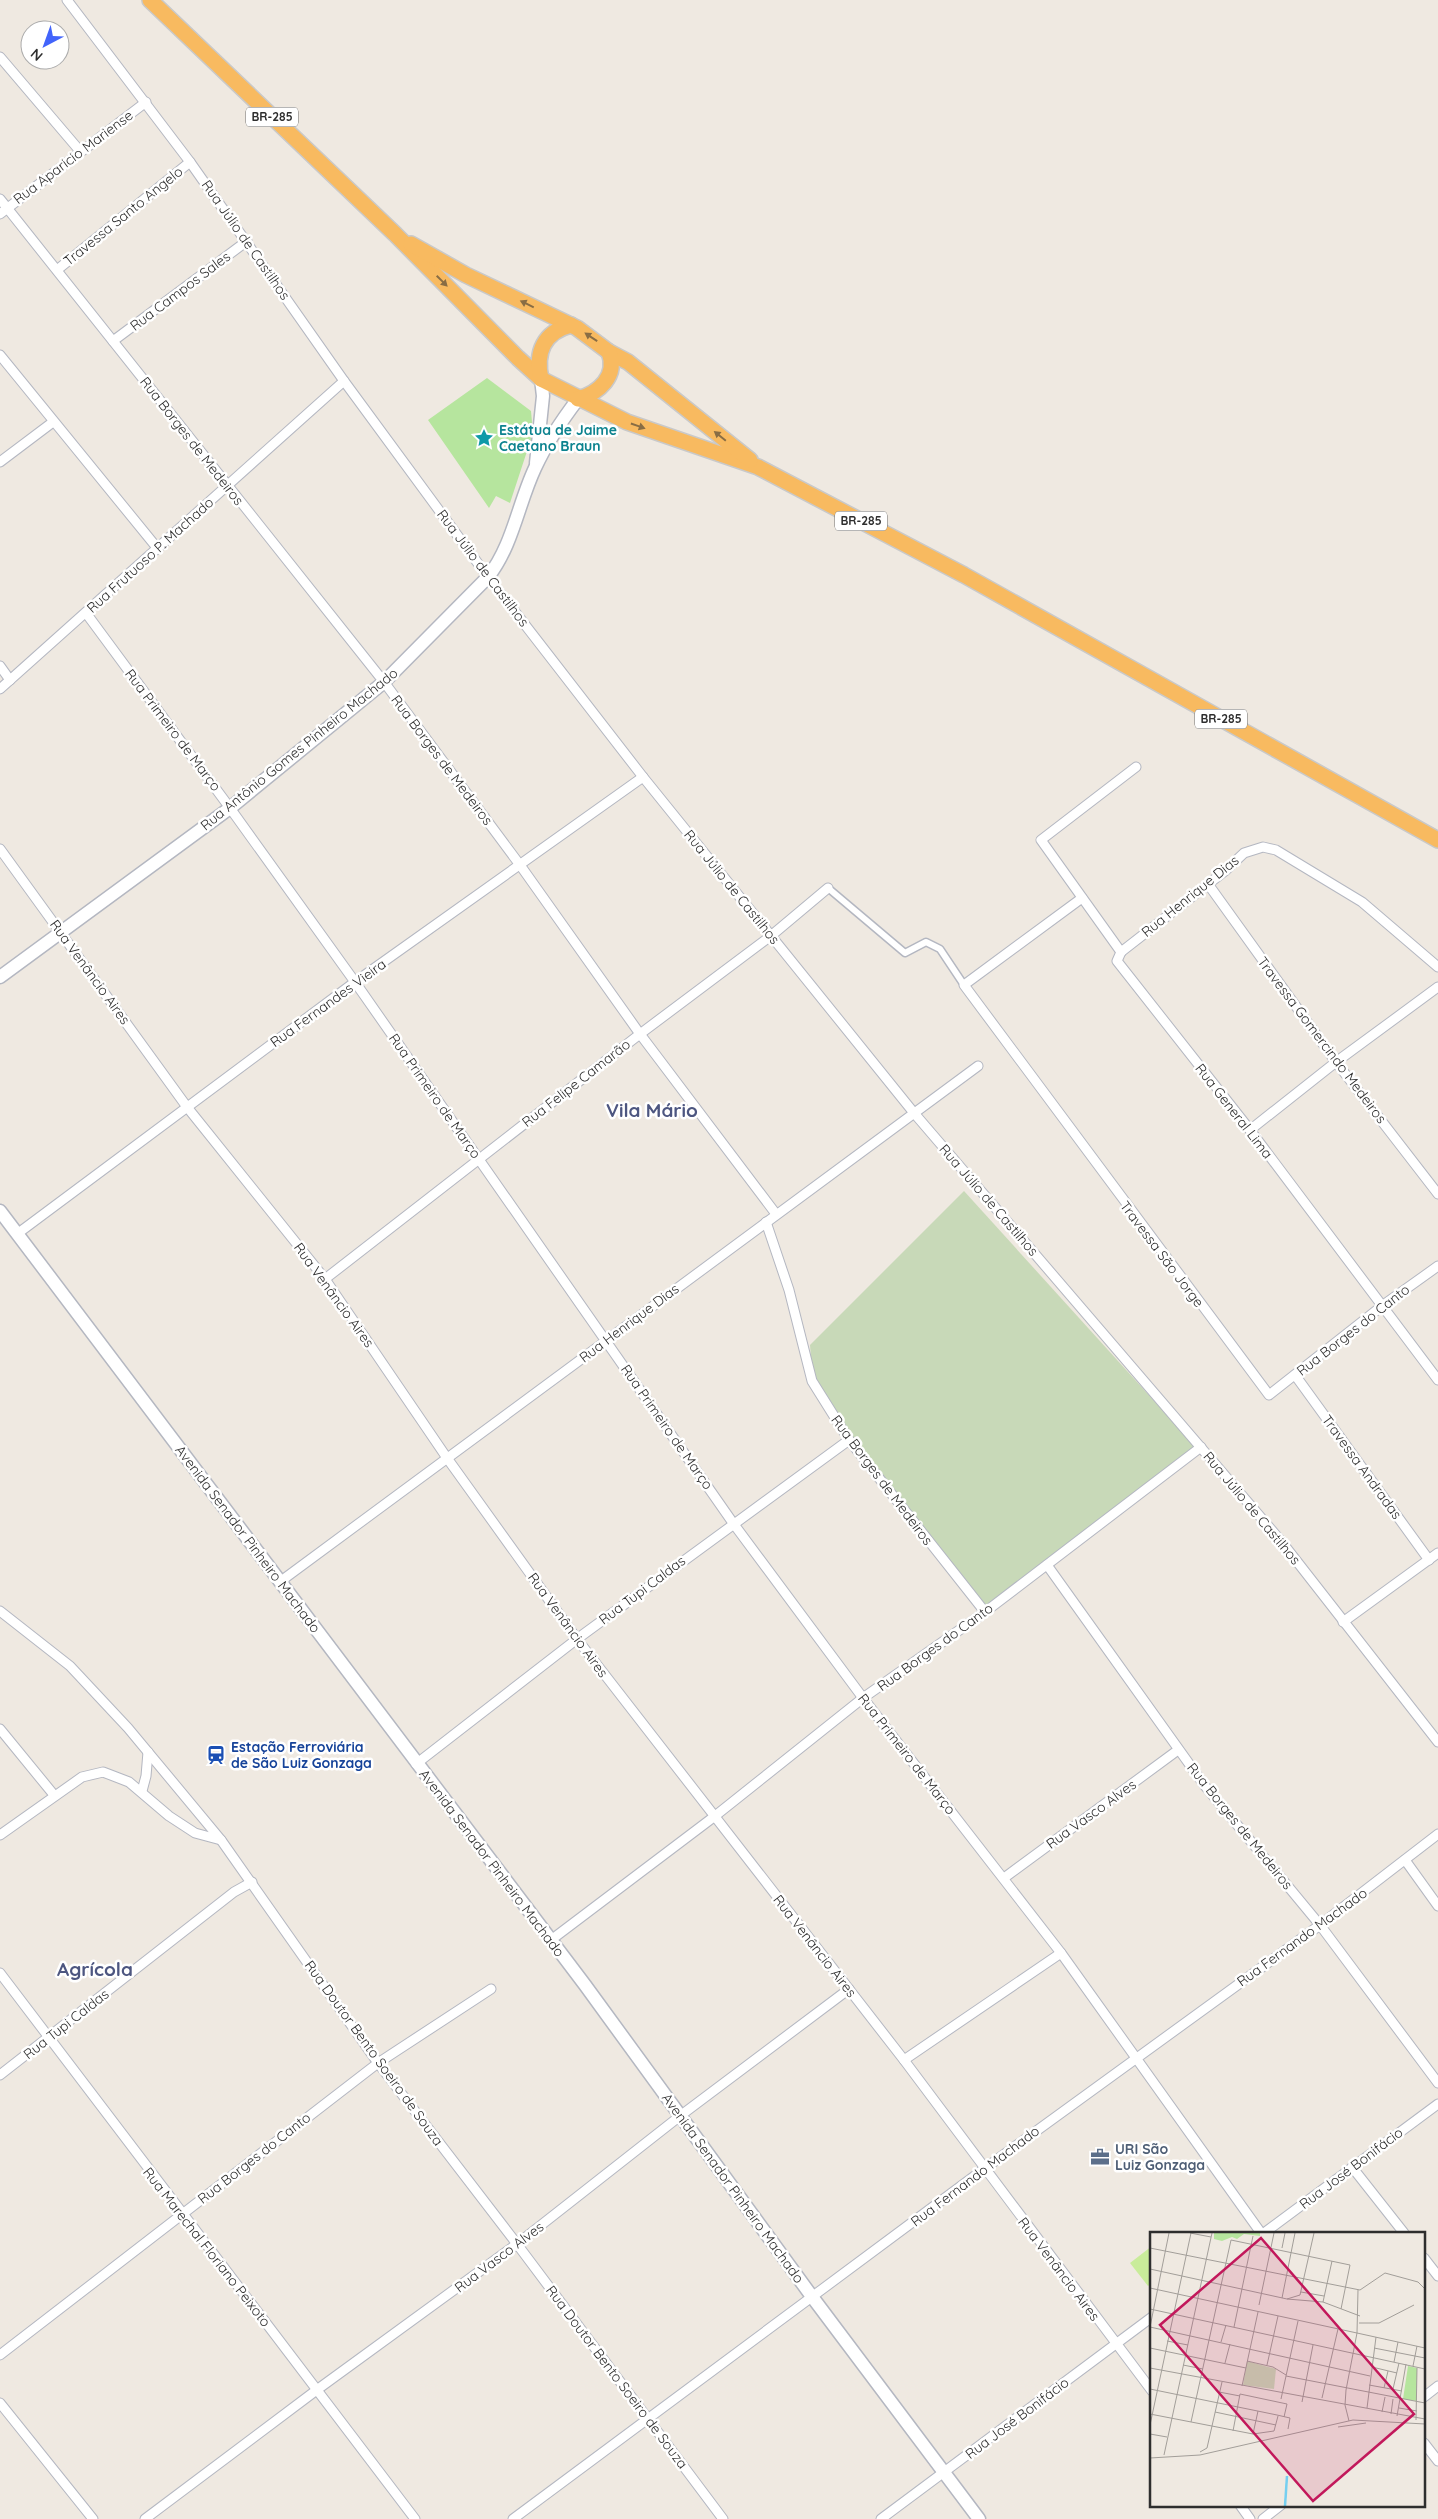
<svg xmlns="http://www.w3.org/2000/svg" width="1438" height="2519" viewBox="0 0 1438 2519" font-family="Quicksand,sans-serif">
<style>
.green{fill:#b6e59e}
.cemetery{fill:#c8d9b8}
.pitch{fill:#c9ec9a}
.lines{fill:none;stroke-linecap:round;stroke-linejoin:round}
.pedestrian-casing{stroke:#b4b7c1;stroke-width:9}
.minor-casing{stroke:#b4b7c1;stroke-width:11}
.secondary-casing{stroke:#b4b7c1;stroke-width:15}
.trunk-casing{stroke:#c9c9c9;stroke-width:18}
.pedestrian{stroke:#fff;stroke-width:6}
.minor{stroke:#fff;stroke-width:9}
.secondary{stroke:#fff;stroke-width:12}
.trunk{stroke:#f8ba60;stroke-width:15}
.oneway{fill:#896d44}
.labels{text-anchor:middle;stroke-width:5;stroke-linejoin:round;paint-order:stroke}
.shield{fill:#fff;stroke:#6d6d6d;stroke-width:1}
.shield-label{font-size:12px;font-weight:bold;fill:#2e2e2e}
.street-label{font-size:14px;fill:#2e2e2e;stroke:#fff}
.culture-label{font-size:14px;font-weight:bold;fill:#0d838f;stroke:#fff;text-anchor:start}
.transit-label{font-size:14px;font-weight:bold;fill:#164399;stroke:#fff;text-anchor:start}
.service-label{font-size:14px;font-weight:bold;fill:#4e5e75;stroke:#fff;text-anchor:start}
.district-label{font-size:19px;font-weight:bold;fill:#4d5680;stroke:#fff}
.inset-river{fill:none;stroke:#75cff0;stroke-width:2.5}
.inset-road{fill:none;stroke:#a29e99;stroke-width:1}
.view{fill:#c2185b;fill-opacity:0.15;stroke:#c2185b;stroke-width:2.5}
.inset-edge{fill:none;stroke:#2e2e2e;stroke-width:2.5}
</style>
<rect width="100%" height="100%" fill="#efe9e1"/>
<!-- green -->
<polygon class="green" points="487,378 531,411 533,433 510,503 496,496 489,508 428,420"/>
<!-- cemetery -->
<polygon class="cemetery" points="964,1191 1195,1446 985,1609 850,1438 813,1380 810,1345"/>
<!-- pitch -->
<polygon class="pitch" points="1152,2246 1152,2283 1148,2286 1130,2263"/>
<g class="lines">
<!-- pedestrian casing -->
<g class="pedestrian-casing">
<polyline id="pedestrian" points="828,888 905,953 926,942 940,949 964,985"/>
</g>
<!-- minor casing -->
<g class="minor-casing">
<g id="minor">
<polyline points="67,0 190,162 344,381 488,577 643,777 914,1113 1281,1541 1438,1742"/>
<polyline points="0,57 80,151"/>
<polyline points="0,199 384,682 520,865 640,1034 776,1214"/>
<polyline points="0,214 146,102"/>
<polyline points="57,270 190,162"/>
<polyline points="113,341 247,241"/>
<polyline points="0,355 158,549"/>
<polyline points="0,462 53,422"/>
<polyline points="86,613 230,808 355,982 733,1523 863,1698 1061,1953 1261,2233"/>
<polyline points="0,666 10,680"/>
<polyline points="0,689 344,381"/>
<polyline points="0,849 187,1107 325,1279 447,1458 577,1639 904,2060 1152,2391"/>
<polyline points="1208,884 1336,1062 1438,1194"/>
<polyline points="1082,898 964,985 1269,1395 1382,1306 1438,1266"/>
<polyline points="1121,952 1117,961 1250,1130 1438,1380"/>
<polyline points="1121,952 1225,871 1244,853 1263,847 1276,850 1362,902 1438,967"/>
<polyline points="1121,952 1041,840 1136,767"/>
<polyline points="1250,1130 1336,1062 1438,987"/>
<polyline points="766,1222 789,1290 812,1381 849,1440 985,1612"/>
<polyline points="17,1234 355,982 643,777"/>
<polyline points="325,1279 640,1034 772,935 828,888"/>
<polyline points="1295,1375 1429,1560"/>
<polyline points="1047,1565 1205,1786 1320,1925 1438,2083"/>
<polyline points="281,1581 978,1066"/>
<polyline points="0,1611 70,1666 128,1728 221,1840 378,2063 517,2244 723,2519"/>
<polyline points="1343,1622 1438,1553"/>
<polyline points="0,1729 54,1795"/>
<polyline points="416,1764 577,1639 849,1440"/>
<polyline points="142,1791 146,1776 148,1752"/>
<polyline points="0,1835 82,1777 103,1772 129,1782 169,1816 195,1833 221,1840"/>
<polyline points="1405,1860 1438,1906"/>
<polyline points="1004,1878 1178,1750"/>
<polyline points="551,1940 715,1816 863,1698 985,1612 1201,1447"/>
<polyline points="0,1973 415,2519"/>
<polyline points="904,2060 1061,1953"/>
<polyline points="0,2075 234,1892 252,1882"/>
<polyline points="1352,2167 1404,2233"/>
<polyline points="1264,2233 1438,2104"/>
<polyline points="1424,2258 1438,2276"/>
<polyline points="0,2355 378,2063 491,1989"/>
<polyline points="1424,2397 1438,2386"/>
<polyline points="0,2403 93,2519"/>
<polyline points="1424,2443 1438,2461"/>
<polyline points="1240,2505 1250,2519"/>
<polyline points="145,2519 318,2389 517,2244 680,2116 849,1989"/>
<polyline points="513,2519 984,2169 1320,1925 1438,1834"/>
<polyline points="881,2519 1152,2317"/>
<polyline points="1263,2519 1281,2505"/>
</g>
</g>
<!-- secondary casing -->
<g class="secondary-casing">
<g id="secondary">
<polyline points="536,463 543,396 541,379"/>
<path d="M 0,977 L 230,808 L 384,682 L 488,577 C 513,545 518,504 535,468 C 546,444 562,420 578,399"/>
<polyline points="0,1211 585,1985 813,2298 979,2519"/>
</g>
</g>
<!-- trunk casing -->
<g class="trunk-casing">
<g id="trunk">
<polyline points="150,0 395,234 518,358 541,379 627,422 758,467 964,575 1438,840"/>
<polyline points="411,244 466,275 577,328 609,352 628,362 750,460"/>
<path d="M 541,379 C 535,352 544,332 571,325"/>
<path d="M 578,399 C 599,393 618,376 609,352"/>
</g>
</g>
<!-- pedestrian -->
<use href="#pedestrian" class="pedestrian"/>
<!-- minor -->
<use href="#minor" class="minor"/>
<!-- secondary -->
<use href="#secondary" class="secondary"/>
<!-- trunk -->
<use href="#trunk" class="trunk"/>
</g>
<!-- one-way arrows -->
<defs><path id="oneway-solid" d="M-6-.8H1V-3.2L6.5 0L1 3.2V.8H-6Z" transform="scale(1.25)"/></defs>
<g class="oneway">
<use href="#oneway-solid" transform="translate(442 281) rotate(45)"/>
<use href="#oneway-solid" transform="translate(527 304) rotate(-154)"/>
<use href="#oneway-solid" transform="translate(591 337) rotate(-146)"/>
<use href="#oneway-solid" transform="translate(638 426) rotate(19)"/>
<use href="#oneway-solid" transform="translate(720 436) rotate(-141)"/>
</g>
<!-- icons -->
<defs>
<g id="sight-bare" transform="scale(1.5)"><path d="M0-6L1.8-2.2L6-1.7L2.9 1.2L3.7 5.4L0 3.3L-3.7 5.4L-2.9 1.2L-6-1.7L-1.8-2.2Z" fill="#0f9aa8" stroke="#fff" stroke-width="2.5" paint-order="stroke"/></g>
<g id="station-bare" transform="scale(1.5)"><path d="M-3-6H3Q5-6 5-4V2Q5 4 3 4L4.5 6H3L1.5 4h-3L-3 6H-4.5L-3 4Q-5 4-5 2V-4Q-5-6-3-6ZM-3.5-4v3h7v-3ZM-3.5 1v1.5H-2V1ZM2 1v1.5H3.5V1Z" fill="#1a4fb4" stroke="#fff" stroke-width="2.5" paint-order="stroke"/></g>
<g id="office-bare" transform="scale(1.5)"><path d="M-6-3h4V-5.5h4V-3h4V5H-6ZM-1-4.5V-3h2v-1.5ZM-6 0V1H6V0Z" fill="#5c6f8a" stroke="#fff" stroke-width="2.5" paint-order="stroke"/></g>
</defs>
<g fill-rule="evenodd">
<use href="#sight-bare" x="484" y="438"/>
<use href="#station-bare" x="216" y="1755"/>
<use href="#office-bare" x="1100" y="2157"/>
</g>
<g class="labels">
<!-- shield labels -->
<g class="shield">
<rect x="246" y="107.5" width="52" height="19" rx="4"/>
<rect x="835" y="511.5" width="52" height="19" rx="4"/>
<rect x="1195" y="709.5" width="52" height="19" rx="4"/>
</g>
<g class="shield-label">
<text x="272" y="121">BR-285</text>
<text x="861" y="525">BR-285</text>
<text x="1221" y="723">BR-285</text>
</g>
<!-- street labels -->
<g class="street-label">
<text transform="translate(73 157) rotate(-37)" y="5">Rua Aparicio Mariense</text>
<text transform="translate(123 216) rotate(-39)" y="5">Travessa Santo Angelo</text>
<text transform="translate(246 240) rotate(55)" y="5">Rua Júlio de Castilhos</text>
<text transform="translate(180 291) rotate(-37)" y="5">Rua Campos Sales</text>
<text transform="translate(192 441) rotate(52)" y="5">Rua Borges de Medeiros</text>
<text transform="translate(150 555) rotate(-42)" y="5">Rua Frutuoso P. Machado</text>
<text transform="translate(483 568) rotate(53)" y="5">Rua Júlio de Castilhos</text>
<text transform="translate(173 730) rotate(53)" y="5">Rua Primeiro de Março</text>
<text transform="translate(299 749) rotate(-39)" y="5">Rua Antônio Gomes Pinheiro Machado</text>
<text transform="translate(442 760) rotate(53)" y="5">Rua Borges de Medeiros</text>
<text transform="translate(732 887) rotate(51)" y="5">Rua Júlio de Castilhos</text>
<text transform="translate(1190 896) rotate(-39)" y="5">Rua Henrique Dias</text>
<text transform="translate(90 972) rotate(54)" y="5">Rua Venâncio Aires</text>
<text transform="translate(328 1003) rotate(-36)" y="5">Rua Fernandes Vieira</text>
<text transform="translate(1322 1040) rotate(53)" y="5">Travessa Gomercindo Medeiros</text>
<text transform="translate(576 1083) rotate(-38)" y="5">Rua Felipe Camarão</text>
<text transform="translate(435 1096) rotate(55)" y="5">Rua Primeiro de Março</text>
<text transform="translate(1234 1111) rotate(52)" y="5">Rua General Lima</text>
<text transform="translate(989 1200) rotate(49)" y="5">Rua Júlio de Castilhos</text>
<text transform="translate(1162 1254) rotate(53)" y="5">Travessa São Jorge</text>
<text transform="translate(334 1295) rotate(54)" y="5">Rua Venâncio Aires</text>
<text transform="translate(629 1323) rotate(-37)" y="5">Rua Henrique Dias</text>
<text transform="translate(1353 1330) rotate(-38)" y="5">Rua Borges do Canto</text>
<text transform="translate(667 1427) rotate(55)" y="5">Rua Primeiro de Março</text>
<text transform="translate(1362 1467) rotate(54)" y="5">Travessa Andradas</text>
<text transform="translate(882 1480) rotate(53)" y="5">Rua Borges de Medeiros</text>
<text transform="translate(1252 1508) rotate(50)" y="5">Rua Júlio de Castilhos</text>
<text transform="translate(248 1539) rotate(53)" y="5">Avenida Senador Pinheiro Machado</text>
<text transform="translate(642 1590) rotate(-37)" y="5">Rua Tupi Caldas</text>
<text transform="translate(568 1625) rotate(54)" y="5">Rua Venâncio Aires</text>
<text transform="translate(935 1647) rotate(-36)" y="5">Rua Borges do Canto</text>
<text transform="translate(907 1754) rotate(52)" y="5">Rua Primeiro de Março</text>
<text transform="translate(1091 1814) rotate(-36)" y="5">Rua Vasco Alves</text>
<text transform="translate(1240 1826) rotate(51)" y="5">Rua Borges de Medeiros</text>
<text transform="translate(492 1863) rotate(53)" y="5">Avenida Senador Pinheiro Machado</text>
<text transform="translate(1302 1937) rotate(-36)" y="5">Rua Fernando Machado</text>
<text transform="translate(815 1946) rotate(52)" y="5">Rua Venâncio Aires</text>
<text transform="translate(66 2024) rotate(-38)" y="5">Rua Tupi Caldas</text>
<text transform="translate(374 2053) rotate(54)" y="5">Rua Doutor Bento Soeiro de Souza</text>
<text transform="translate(254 2158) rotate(-38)" y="5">Rua Borges do Canto</text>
<text transform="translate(1351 2168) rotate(-37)" y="5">Rua José Bonifácio</text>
<text transform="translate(975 2176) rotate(-37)" y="5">Rua Fernando Machado</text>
<text transform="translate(733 2188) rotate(54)" y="5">Avenida Senador Pinheiro Machado</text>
<text transform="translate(207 2247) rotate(52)" y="5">Rua Marechal Floriano Peixoto</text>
<text transform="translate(499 2257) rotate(-37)" y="5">Rua Vasco Alves</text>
<text transform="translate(1059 2269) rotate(53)" y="5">Rua Venâncio Aires</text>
<text transform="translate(617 2377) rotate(53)" y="5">Rua Doutor Bento Soeiro de Souza</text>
<text transform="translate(1017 2418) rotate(-37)" y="5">Rua José Bonifácio</text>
</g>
<!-- culture labels -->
<g class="culture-label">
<text x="499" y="435">Estátua de Jaime<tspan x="499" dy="16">Caetano Braun</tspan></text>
</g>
<!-- transit labels -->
<g class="transit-label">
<text x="231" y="1752">Estação Ferroviária<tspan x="231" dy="16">de São Luiz Gonzaga</tspan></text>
</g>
<!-- service labels -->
<g class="service-label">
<text x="1115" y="2154">URI São<tspan x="1115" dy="16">Luiz Gonzaga</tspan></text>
</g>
<!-- district labels -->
<g class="district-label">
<text x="652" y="1117">Vila Mário</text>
<text x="95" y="1976">Agrícola</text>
</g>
</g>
<!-- overview -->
<g transform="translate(1150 2232)">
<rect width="275" height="275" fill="#efe9e1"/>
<path d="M 64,1 L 110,1 L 110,4 L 94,2 L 87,7 L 82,5 L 72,9 L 64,7 ZM 258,134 L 267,136 L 267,169 L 253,167 Z" fill="#b6e59e"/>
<path d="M 97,129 L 126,137 L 124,157 L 93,153 Z" fill="#c8d9b8"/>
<path class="inset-river" d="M 135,274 L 137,244"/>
<path class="inset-road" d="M 40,1 L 61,5M 0,16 L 210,58 L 235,41 L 268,50 L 275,57M 132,16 L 135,1M 0,37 L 137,67 L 173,70 L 210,84M 0,56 L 207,101 L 196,158 L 195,173 L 199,189M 208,58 L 207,101 L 275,116M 151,60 L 174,64M 132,66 L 145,1M 137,67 L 150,63 L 164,1M 173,70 L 182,29M 109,73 L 124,1M 0,77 L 275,137M 209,91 L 229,91 L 264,73M 0,95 L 220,144M 0,95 L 19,1M 84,95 L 103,4M 17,109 L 38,113M 71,110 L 76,93M 0,116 L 96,136M 224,116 L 275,126M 97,129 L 123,135 L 136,143M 244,130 L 248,110M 75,131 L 80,112M 33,133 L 53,137M 117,133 L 128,84M 263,134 L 267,114M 222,135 L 247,141M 0,136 L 275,187M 136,144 L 275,171M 219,153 L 252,159M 92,154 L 108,80M 234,156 L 238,139M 0,157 L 127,183 L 140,186 L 138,197M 243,157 L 249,131M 69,160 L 90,164M 172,166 L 188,97M 131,167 L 148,89M 152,170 L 163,113M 217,176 L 226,105M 249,176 L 267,179M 65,180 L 126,193M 232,180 L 235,165M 0,182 L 103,202 L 124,199 L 128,184M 241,182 L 243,167M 247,184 L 256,132M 266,188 L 267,136M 41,190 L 81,8 L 200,33 L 191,77M 0,193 L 41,1M 188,195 L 216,191M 83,199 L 90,162 L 137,172 L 134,185M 0,202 L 17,205M 103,202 L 108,179M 50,220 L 57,216 L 72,150M 14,223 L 62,1M 0,226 L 50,223 L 203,188 L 275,192"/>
<path class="view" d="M 111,6 L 264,182 L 163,269 L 10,93 Z"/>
<rect width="275" height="275" class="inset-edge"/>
</g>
<!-- north arrow -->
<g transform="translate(45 45) rotate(221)"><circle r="24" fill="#ffffff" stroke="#ababab"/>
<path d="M0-4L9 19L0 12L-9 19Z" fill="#4264fb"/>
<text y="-8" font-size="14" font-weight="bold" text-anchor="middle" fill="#2e2e2e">N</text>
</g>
</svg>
